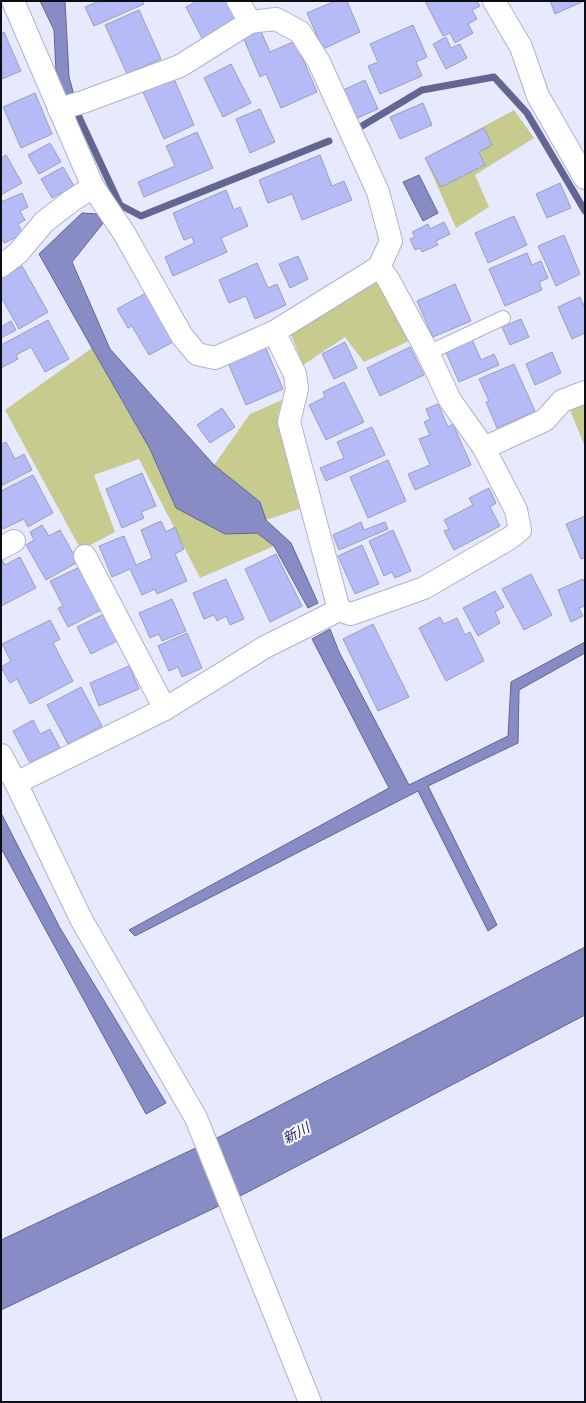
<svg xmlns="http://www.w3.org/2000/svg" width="586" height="1403" viewBox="0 0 586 1403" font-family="Poppins,'Noto Sans JP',sans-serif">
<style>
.green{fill:#c7cb8e}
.water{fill:#878cc5;stroke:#626690}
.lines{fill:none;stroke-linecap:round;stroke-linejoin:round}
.stream{stroke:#626690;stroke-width:7}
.building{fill:#b5bbf7;stroke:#9c9fb6}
.lane-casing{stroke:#b0b3cb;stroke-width:16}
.street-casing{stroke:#b0b3cb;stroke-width:24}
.secondary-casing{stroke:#b0b3cb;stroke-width:24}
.lane{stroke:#fff;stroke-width:14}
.street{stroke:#fff;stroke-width:22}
.secondary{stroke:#fff;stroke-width:22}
.labels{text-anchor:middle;stroke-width:4;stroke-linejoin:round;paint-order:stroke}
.water-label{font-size:14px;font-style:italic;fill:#292569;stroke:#f7f8fd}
</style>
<rect width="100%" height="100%" fill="#e7e9fe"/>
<!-- green -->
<g class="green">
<polygon points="514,110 534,138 475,175 489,207 456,228 425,158"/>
<polygon points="377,279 411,340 364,362 345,337 303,365 291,335"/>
<polygon points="92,348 150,449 176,508 225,534 257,533 274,546 200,578 139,459 94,475 115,532 81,550 5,410"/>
<polygon points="585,398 585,447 568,405"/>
<polygon points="282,400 278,415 305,507 266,520 260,502 214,465 250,414"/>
</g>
<!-- water -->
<g class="water">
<polygon points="40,1 65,1 69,77 74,95 65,95 56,72 54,30"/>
<polygon points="419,175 438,213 423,221 403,182"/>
<polygon points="82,213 99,214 104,222 72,262 110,349 214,465 260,502 266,520 291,543 318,603 308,608 274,546 257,533 225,534 176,508 150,449 92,348 39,254"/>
<polygon points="330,629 339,652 409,785 508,736 511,682 585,642 585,653 519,690 518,743 428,786 497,925 488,931 418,791 135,936 129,930 389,788 312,639"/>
<polygon points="1,813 60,928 166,1103 146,1114 1,848"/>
<polygon points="585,947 585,1015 246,1193 1,1310 1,1240 221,1136"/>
</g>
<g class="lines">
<!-- stream -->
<g class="stream">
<polyline points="79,117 120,205 141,216 329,141"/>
<polyline points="362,126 422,90 494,77 527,113 585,211"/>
</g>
</g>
<!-- building -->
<g class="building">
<polygon points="100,1 143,1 144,4 94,26 85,7"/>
<polygon points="197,1 228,1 237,19 202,38 186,7"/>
<polygon points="335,1 347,1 360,32 323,49 307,13"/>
<polygon points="425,1 477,1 480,6 472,10 477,19 468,24 473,33 455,43 450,33 443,36"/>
<polygon points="550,1 581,1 582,2 555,14"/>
<polygon points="139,10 161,59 127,74 105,25"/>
<polygon points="413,25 427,57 416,62 422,76 380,94 368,66 378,62 370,44"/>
<polygon points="260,29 270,52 295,41 317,92 281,108 266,74 260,77 243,37"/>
<polygon points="4,32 21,71 2,79 1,33"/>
<polygon points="446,37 451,48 460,44 467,58 446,69 433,44"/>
<polygon points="231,64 251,103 223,117 204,78"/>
<polygon points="174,79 194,125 164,139 143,92"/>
<polygon points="365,80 378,109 353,120 341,91"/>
<polygon points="35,93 52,134 21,148 3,107"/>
<polygon points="423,103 432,125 400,139 390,117"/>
<polygon points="260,109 275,142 250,153 236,119"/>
<polygon points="484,128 492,145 479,152 485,165 441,187 425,158"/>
<polygon points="197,132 213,168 144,197 138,182 175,166 166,146"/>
<polygon points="50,143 61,162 39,174 28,155"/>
<polygon points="6,155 22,183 1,195 1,158"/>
<polygon points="320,155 332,186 344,181 352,200 302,220 292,194 268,203 259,180"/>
<polygon points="63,167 74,186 52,198 41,179"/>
<polygon points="560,183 571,208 547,218 536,194"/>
<polygon points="226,190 234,210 240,207 248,226 221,238 227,252 173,276 165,257 194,243 192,237 184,240 173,213"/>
<polygon points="22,193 28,207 20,211 25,220 18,224 23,234 4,243 1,237 1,202"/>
<polygon points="514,216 527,245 488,263 475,233"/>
<polygon points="444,222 450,234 436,241 438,245 422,252 420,248 415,250 410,239 415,237 412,232 428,224 430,229"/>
<polygon points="564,235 580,274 556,286 538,246"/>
<polygon points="527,253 532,265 541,261 548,278 539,282 542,290 505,306 489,269"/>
<polygon points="298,256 308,279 290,288 279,264"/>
<polygon points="257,263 268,288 277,284 286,305 255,319 246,296 229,303 219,280"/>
<polygon points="22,266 48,312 19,329 1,297 1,278"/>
<polygon points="455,284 471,321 433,337 417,301"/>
<polygon points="146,293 173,342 149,355 132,326 128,328 117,309"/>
<polygon points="580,297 585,308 585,333 572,339 558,307"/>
<polygon points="521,319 529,337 510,345 502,327"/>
<polygon points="48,320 69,359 45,372 31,347 16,355 18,359 1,368 1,345"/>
<polygon points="11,321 16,330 1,338 1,327"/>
<polygon points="471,337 481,360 494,354 499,365 459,382 444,348"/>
<polygon points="345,342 357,368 334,379 322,354"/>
<polygon points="265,346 283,389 246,405 228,363"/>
<polygon points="410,347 424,375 380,396 367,368"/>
<polygon points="552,352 561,373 535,385 526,364"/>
<polygon points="514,364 535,411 497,428 486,402 489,401 479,379"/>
<polygon points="344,382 364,422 326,440 309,405 325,397 323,392"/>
<polygon points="438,404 448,427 453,424 471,465 415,490 408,474 430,465 419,439 430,435 424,422 430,419 426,409"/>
<polygon points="222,408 235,427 210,443 197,425"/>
<polygon points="372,427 385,455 326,481 320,468 344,458 337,442"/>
<polygon points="6,442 15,459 24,454 32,470 1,486 1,444"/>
<polygon points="388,460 406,501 368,518 350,477"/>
<polygon points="142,473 156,506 141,512 144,518 122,528 106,489"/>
<polygon points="33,475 53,513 28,527 24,519 3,529 1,525 1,491"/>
<polygon points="489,488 496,503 490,507 500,526 454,550 444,531 449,529 444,520 473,505 469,498"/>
<polygon points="585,516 585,558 581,559 566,524"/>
<polygon points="161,521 166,532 175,527 184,549 175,554 187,581 157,594 155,589 142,595 130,569 112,577 99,546 124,536 136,565 152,558 141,530"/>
<polygon points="361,522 364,530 385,522 388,529 339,550 333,535"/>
<polygon points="42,525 49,536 60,530 78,562 46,580 26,545 34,540 30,532"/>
<polygon points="393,530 411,571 395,578 392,572 384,576 369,541"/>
<polygon points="362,545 379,584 355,594 338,556"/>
<polygon points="276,554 302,606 270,622 245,569"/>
<polygon points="20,557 36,588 1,606 1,558 5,565"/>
<polygon points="82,566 103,609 68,627 58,608 63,606 50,581"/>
<polygon points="531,574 552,615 524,630 502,589"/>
<polygon points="226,579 244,619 230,625 226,616 217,621 214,615 204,619 193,593"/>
<polygon points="583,579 585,583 585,606 579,608 583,616 571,622 558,590"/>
<polygon points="495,591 504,607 495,612 500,623 478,636 463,608"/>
<polygon points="172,599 186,631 162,641 159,634 150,638 139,613"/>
<polygon points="104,614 117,641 91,654 77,627"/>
<polygon points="440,617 444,624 457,618 465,635 470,632 484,661 446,681 419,628"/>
<polygon points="50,620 60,639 53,643 73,681 30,704 17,679 10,683 1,667 11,661 2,644"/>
<polygon points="373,624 409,697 378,711 343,639"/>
<polygon points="187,633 202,668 182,677 178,667 169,671 158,646"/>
<polygon points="129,666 139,689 99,706 90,683"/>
<polygon points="81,687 102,726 68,744 47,705"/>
<polygon points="33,720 40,734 50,729 60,748 30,763 13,731"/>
</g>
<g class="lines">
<!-- lane casing -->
<g class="lane-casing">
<polyline id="lane" points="428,353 503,318"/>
</g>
<!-- street casing -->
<g class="street-casing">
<g id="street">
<polyline points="13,1 93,187 124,233 182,336 197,354 215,358 274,332 379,267 391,241 378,192 319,62 300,32 276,19 250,22 238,1"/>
<polyline points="494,1 521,47 538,96 585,178"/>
<polyline points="59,109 83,102 180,66 250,22"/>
<polyline points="1,266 18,253 44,222 71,201 93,187"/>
<polyline points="274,332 295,374 297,389 289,422 339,610"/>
<polyline points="484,448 545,420 562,401 585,392"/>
<polyline points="1,548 14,541"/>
<polyline points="85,556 165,709"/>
<polyline points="16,783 165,709 265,647 339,610 351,614 424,588 510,538 520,530 516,510 484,448 450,400 428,353 388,279 379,267"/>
</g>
</g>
<!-- secondary casing -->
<g class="secondary-casing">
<polyline id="secondary" points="1,755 16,783 81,919 196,1118 310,1402"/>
</g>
<!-- lane -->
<use href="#lane" class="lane"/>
<!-- street -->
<use href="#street" class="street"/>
<!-- secondary -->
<use href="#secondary" class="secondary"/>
</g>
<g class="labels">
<!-- water labels -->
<g class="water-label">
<text transform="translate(296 1133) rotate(-28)" y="5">新川</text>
</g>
</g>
<!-- border -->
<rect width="586" height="1403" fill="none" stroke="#0c0d15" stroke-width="4"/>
</svg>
